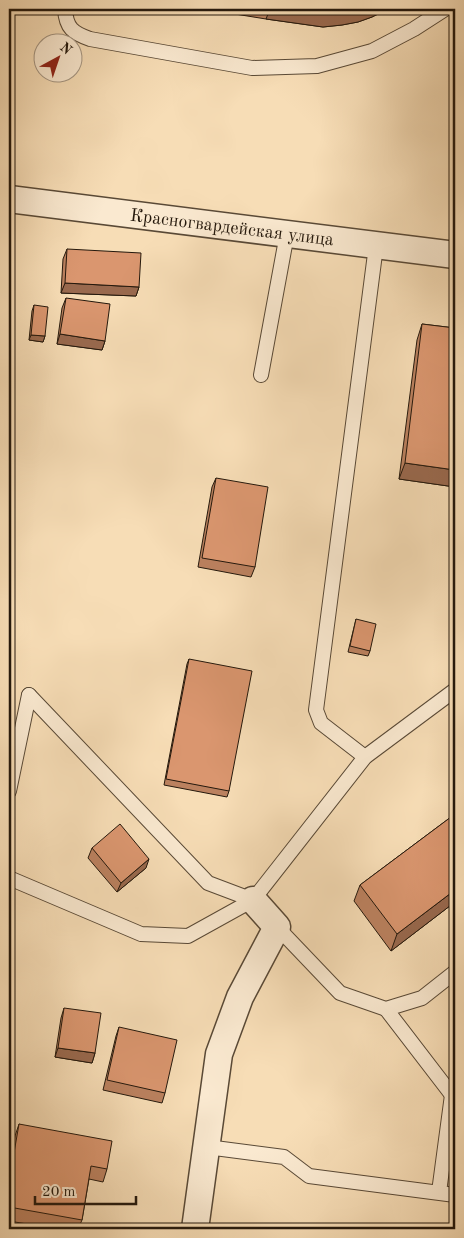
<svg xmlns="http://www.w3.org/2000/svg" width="464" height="1238" viewBox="0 0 464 1238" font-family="'Old Standard TT',serif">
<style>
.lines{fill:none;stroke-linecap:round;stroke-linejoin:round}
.service-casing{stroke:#594936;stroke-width:16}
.minor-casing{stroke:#594936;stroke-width:29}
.path{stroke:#24180c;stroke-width:3;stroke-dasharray:4 2.5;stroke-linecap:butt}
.service{stroke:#fae9d0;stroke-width:14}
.minor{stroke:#fae9d0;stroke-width:26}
.wall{fill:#bb815f;stroke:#24180c}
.shaded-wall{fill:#99694e;stroke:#24180c}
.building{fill:#da966f;stroke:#24180c}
.labels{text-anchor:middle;stroke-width:4;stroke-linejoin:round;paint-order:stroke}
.street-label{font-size:18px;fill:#24180c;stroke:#fae9d0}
</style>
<rect width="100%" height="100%" fill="#f7ddb6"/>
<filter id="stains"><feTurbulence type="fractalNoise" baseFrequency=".004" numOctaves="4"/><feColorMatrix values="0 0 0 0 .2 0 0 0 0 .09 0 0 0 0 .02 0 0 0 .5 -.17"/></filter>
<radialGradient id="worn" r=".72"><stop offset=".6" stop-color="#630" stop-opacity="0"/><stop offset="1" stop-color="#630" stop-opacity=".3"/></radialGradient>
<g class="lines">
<!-- service casing -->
<g class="service-casing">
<g id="service">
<path d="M 65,9 C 66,28 73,33 90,39 L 252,68 L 317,66 L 372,51 L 414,29 L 445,9"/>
<polyline points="261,375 287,234"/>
<polyline points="29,695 208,883 253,900"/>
<polyline points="365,757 321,723 316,710 376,246"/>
<polyline points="9,791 29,695"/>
<polyline points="9,878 141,934 188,936 253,900 365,757 455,690"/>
<polyline points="277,927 340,993 386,1009 422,998 455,972"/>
<polyline points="386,1009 452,1095 455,1095"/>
<polyline points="207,1147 284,1157 309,1176 455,1195"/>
<polyline points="439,1192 452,1095"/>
</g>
</g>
<!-- minor casing -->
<g class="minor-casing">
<g id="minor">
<polyline points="9,199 455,255"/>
<polyline points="195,1229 219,1054 240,997 277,927 253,900"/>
</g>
</g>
<!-- path -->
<polyline class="path" points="455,162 452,199 455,204"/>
<!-- service -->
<use href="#service" class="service"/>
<!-- minor -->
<use href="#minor" class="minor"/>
</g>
<!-- wall -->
<g class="wall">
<polygon points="204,9 388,9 372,17 358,22 342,25 323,27 266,19"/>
<polygon points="67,249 139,287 136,296 61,293 63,259"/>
<polygon points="66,298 105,341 102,350 57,344 62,308"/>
<polygon points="34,305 45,336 43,342 29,340 32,311"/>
<polygon points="422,324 455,328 455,487 399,479 417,340"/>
<polygon points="216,478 255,567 251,577 198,567 212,487"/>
<polygon points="356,619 370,651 368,656 348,652"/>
<polygon points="189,659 229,791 227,797 164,785 187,664"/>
<polygon points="455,814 455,902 391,951 354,901 360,885"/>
<polygon points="92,848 146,868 117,892 88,858"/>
<polygon points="64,1008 95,1053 92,1063 55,1057 61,1018"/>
<polygon points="119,1027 165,1093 162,1103 103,1090 116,1036"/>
<polygon points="19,1124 107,1169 103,1182 89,1179 82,1220 78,1229 57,1229 9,1221 9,1169 15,1136"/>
</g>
<!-- shaded-wall -->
<g class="shaded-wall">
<polygon points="270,9 388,9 372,17 358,22 342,25 323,27 266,19"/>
<polygon points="65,283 139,287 136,296 61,293"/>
<polygon points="60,334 105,341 102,350 57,344"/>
<polygon points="31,335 45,336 43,342 29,340"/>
<polygon points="405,463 455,470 455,487 399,479"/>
<polygon points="149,859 146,868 117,892 121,883"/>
<polygon points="455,890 455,902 391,951 397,934"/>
<polygon points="58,1048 95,1053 92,1063 55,1057"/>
</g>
<!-- building -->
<g class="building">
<polygon points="314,9 349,9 328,11"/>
<polygon points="67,249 141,253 139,287 65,283"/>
<polygon points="66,298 110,304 105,341 60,334"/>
<polygon points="34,305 48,307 45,336 31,335"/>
<polygon points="422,324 455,328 455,470 405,463"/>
<polygon points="216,478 268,487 255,567 202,558"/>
<polygon points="356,619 376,624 370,651 350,646"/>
<polygon points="189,659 252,671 229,791 166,779"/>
<polygon points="455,814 455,890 397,934 360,885"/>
<polygon points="120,824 149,859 121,883 92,848"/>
<polygon points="64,1008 101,1013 95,1053 58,1048"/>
<polygon points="119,1027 177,1040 165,1093 107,1080"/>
<polygon points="19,1124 112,1141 107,1169 91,1166 82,1220 9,1207 9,1176 10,1176"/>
</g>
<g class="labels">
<!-- street labels -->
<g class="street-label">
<text transform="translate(232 227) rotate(7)" y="6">Красногвардейская улица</text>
</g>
</g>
<!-- margin -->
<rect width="464" height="1238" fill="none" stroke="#f7ddb6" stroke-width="30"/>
<rect x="10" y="10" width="444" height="1218" fill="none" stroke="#24180c" stroke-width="2.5"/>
<rect x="15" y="15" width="434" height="1208" fill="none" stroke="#24180c"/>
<!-- north arrow -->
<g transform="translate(58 58) rotate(40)"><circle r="24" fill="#fae9d0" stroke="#a49582"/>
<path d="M0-4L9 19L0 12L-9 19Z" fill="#8f2418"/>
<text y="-8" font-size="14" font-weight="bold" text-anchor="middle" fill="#24180c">N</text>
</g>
<!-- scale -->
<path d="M35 1196v8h101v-8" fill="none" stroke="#24180c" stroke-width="2.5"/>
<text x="42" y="1196" font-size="15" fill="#24180c" stroke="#fae9d0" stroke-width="4" paint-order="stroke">20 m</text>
<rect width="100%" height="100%" filter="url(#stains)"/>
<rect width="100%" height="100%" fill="url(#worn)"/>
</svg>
